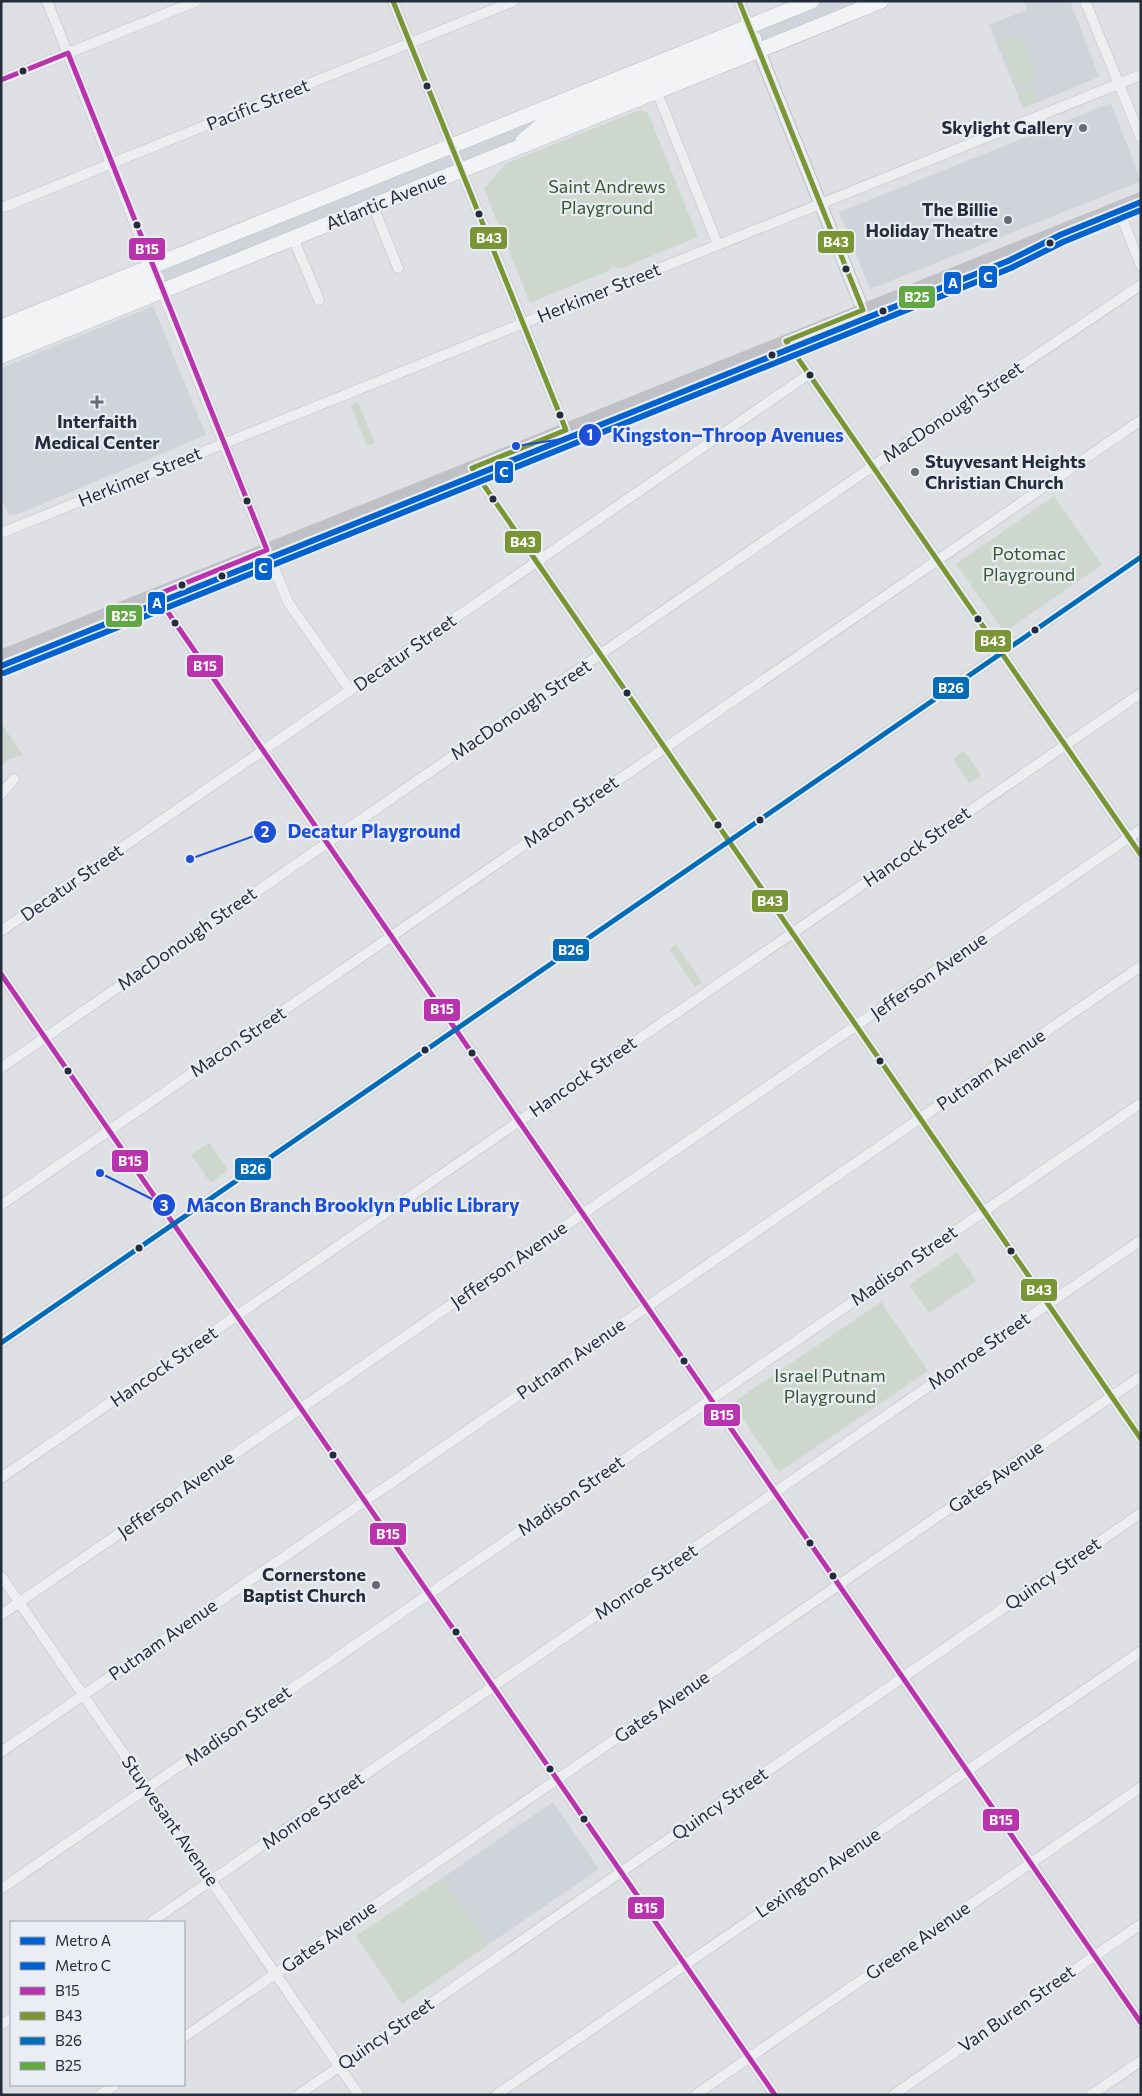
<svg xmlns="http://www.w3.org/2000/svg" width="1142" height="2096" viewBox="0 0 1142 2096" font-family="Commissioner,sans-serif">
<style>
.built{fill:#cfd3da}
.green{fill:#ced7ce}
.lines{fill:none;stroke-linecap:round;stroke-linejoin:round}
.minor-casing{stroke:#bcbec1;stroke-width:11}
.tertiary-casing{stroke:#bcbec1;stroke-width:14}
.primary-casing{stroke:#babdc1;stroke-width:16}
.minor{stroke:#edeef0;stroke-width:10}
.tertiary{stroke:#edeef0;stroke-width:12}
.secondary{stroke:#bfc1c6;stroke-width:14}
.primary{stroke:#f2f3f4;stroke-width:15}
.bus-1-casing{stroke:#eaeef4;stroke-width:9}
.bus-2-casing{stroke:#eaeef4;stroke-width:9}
.bus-3-casing{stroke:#eaeef4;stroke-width:9}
.bus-4-casing{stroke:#eaeef4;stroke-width:9}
.bus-1{stroke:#b933ad;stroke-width:5}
.bus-2{stroke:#799534;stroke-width:5}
.bus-3{stroke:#006cb7;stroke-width:5}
.bus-4{stroke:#61a844;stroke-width:5}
.metro-1-casing{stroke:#eaeef4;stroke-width:10}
.metro-2-casing{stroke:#eaeef4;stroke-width:10}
.metro-1{stroke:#0062cf;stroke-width:6}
.metro-2{stroke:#0062cf;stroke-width:6}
.bus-dot{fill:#252c3c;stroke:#eaeef4;stroke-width:2}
.poi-dot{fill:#666b76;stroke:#eaeef4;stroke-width:2}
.labels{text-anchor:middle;stroke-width:4.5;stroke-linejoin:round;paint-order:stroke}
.street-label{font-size:18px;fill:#252c3c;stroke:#eaeef4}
.poi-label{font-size:18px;font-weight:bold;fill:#252c3c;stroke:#eaeef4;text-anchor:end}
.park-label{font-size:18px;fill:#375832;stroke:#eaeef4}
.leader{fill:none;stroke:#1d4ed8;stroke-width:2}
.callout-dot{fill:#1d4ed8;stroke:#eaeef4;stroke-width:2}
.mark-label{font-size:15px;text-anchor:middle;font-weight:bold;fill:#fff}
.callout-label{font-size:19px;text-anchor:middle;font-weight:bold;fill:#1d4ed8;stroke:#eaeef4;stroke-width:4.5;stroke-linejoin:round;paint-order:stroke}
.line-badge{stroke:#eaeef4;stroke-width:2}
.badge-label{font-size:14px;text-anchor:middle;font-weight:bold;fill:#fff}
</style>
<rect width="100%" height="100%" fill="#dee0e3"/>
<!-- built -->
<g class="built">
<polygon points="823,1 866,1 1,348 1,332"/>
<polygon points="1024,1 1070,1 1099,77 1023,108 989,25 1027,10"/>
<polygon points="1111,103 1141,181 870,289 839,212"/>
<polygon points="153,306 206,435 23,512 9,516 1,498 1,368"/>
<polygon points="553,1802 599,1869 488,1945 442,1878"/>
</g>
<!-- green -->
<g class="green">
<polygon points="1012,36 1023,41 1036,74 1032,84 1026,86 1019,85 1020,89 1018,90 998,41 1000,40 1002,43 1007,38"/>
<polygon points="1033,88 1039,101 1023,108 1017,94"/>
<polygon points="640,110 648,113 698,237 620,269 612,266 610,270 530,303 484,189 505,164"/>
<polygon points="358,402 375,443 367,446 351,405"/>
<polygon points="1054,496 1102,565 1004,632 956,564"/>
<polygon points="1,723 23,755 8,760 1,766"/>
<polygon points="964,751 981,775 969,783 953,759"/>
<polygon points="676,944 702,982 695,987 669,949"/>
<polygon points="209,1143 228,1170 211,1183 191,1155"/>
<polygon points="957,1252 976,1281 929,1313 909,1285"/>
<polygon points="881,1302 928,1371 779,1472 732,1403"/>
<polygon points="442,1878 488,1945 402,2004 356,1936"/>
</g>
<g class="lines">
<!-- minor casing -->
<g class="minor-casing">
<g id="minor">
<polyline points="47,1 153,270"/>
<polyline points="393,1 566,430"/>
<polyline points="739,1 749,27"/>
<polyline points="1085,1 1141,138"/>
<polyline points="1,80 197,1"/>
<polyline points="657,92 718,245"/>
<polyline points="373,206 398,268"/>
<polyline points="1,208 514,1"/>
<polyline points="1118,208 1141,266"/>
<polyline points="293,238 319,300"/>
<polyline points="160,286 288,602 350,690"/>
<polyline points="786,341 1141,855"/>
<polyline points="472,468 1141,1439"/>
<polyline points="1,533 1141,75"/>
<polyline points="156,595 1141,2023"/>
<polyline points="1,794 14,779"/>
<polyline points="1,931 809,374"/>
<polyline points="1,974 775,2095"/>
<polyline points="1,1068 918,435 1141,285"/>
<polyline points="1,1205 1141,420"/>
<polyline points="1,1343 1141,557"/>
<polyline points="1,1478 1141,693"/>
<polyline points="1,1576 359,2095"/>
<polyline points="1,1615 1141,829"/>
<polyline points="1,1752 1141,966"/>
<polyline points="1,1889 1141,1103"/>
<polyline points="151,1922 1141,1240"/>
<polyline points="1,2025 11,2018"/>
<polyline points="184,2037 1141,1376"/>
<polyline points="100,2095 115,2085"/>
<polyline points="298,2095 1141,1513"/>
<polyline points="496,2095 1141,1651"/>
<polyline points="695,2095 1141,1787"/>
<polyline points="893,2095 1141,1924"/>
<polyline points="1091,2095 1141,2061"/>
</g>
</g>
<!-- tertiary casing -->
<g class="tertiary-casing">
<polyline id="tertiary" points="755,41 863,310"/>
</g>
<!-- primary casing -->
<g class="primary-casing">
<g id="primary">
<polyline points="523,141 544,123 754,39"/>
<polyline points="1,327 812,1"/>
<polyline points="1,341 157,279"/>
<polyline points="1,356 881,1"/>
</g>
</g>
<!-- minor -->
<use href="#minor" class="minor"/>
<!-- tertiary -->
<use href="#tertiary" class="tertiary"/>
<!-- secondary -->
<polyline class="secondary" points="1,657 1141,199"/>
<!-- primary -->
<use href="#primary" class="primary"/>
<!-- bus-1 casing -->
<g class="bus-1-casing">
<g id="bus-1">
<polyline points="1,80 68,53 267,550 156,595 1141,2023"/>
<polyline points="1,974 775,2095"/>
</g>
</g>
<!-- bus-2 casing -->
<g class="bus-2-casing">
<g id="bus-2">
<polyline points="393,1 566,430 472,468 1141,1439"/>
<polyline points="739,1 863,310 786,341 1141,855"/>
</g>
</g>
<!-- bus-3 casing -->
<g class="bus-3-casing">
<polyline id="bus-3" points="1,1343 1141,557"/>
</g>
<!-- bus-4 casing -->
<g class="bus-4-casing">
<polyline id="bus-4" points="4,664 1141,207"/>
</g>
<!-- bus-1 -->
<use href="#bus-1" class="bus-1"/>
<!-- bus-2 -->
<use href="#bus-2" class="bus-2"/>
<!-- bus-3 -->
<use href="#bus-3" class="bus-3"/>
<!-- bus-4 -->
<use href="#bus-4" class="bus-4"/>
<!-- metro-1 casing -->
<g class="metro-1-casing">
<polyline id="metro-1" points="1,666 1008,261 1060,235 1141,202"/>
</g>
<!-- metro-2 casing -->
<g class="metro-2-casing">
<polyline id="metro-2" points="4,673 1011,268 1063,242 1141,210"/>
</g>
<!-- metro-1 -->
<use href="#metro-1" class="metro-1"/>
<!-- metro-2 -->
<use href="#metro-2" class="metro-2"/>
</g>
<!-- markers -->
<g class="bus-dot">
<circle cx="23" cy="71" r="4.5"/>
<circle cx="427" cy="86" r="4.5"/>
<circle cx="479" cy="214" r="4.5"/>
<circle cx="137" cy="225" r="4.5"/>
<circle cx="1050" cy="243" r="4.5"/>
<circle cx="846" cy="269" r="4.5"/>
<circle cx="883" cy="311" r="4.5"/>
<circle cx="772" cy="355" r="4.5"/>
<circle cx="810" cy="375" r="4.5"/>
<circle cx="560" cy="415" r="4.5"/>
<circle cx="493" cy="499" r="4.5"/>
<circle cx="247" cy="501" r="4.5"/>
<circle cx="222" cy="576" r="4.5"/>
<circle cx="182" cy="585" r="4.5"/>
<circle cx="978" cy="619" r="4.5"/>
<circle cx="175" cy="623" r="4.5"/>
<circle cx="1035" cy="630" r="4.5"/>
<circle cx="627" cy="693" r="4.5"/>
<circle cx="760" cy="820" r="4.5"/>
<circle cx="718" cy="825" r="4.5"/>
<circle cx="425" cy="1050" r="4.5"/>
<circle cx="472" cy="1053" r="4.5"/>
<circle cx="880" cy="1061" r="4.5"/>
<circle cx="68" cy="1071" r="4.5"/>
<circle cx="139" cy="1248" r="4.5"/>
<circle cx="1011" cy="1251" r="4.5"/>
<circle cx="684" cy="1361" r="4.5"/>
<circle cx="333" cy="1455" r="4.5"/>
<circle cx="810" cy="1543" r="4.5"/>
<circle cx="833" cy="1576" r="4.5"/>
<circle cx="456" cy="1632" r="4.5"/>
<circle cx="550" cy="1769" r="4.5"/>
<circle cx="584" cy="1819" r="4.5"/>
</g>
<g class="poi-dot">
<circle cx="1083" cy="128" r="5"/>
<circle cx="1008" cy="220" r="5"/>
<path d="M94.5 394.5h5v5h5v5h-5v5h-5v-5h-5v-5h5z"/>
<circle cx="915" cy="472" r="5"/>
<circle cx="376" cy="1585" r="5"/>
</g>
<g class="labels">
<!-- street labels -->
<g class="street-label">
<text transform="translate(258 105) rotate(-22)" y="6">Pacific Street</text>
<text transform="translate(386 201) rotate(-22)" y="6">Atlantic Avenue</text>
<text transform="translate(599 293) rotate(-22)" y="6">Herkimer Street</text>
<text transform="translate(953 412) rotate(-34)" y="6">MacDonough Street</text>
<text transform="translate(140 477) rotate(-22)" y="6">Herkimer Street</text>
<text transform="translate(405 653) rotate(-35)" y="6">Decatur Street</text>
<text transform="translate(521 710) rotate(-34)" y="6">MacDonough Street</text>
<text transform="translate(571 812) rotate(-35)" y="6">Macon Street</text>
<text transform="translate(917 847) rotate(-35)" y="6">Hancock Street</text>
<text transform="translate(72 883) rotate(-35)" y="6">Decatur Street</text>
<text transform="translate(187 939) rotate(-35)" y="6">MacDonough Street</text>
<text transform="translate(929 976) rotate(-35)" y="6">Jefferson Avenue</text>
<text transform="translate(238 1042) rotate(-34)" y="6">Macon Street</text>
<text transform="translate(991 1070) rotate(-35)" y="6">Putnam Avenue</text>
<text transform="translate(583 1077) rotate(-35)" y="6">Hancock Street</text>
<text transform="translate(509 1265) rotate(-35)" y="6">Jefferson Avenue</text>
<text transform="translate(904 1266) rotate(-35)" y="6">Madison Street</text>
<text transform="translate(979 1351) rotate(-35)" y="6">Monroe Street</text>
<text transform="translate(571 1359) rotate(-35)" y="6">Putnam Avenue</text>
<text transform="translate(164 1367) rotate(-35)" y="6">Hancock Street</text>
<text transform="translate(996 1477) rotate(-35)" y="6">Gates Avenue</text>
<text transform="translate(176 1495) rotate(-35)" y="6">Jefferson Avenue</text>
<text transform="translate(571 1496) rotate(-35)" y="6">Madison Street</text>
<text transform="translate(1053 1574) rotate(-35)" y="6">Quincy Street</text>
<text transform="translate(646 1582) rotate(-34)" y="6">Monroe Street</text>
<text transform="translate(163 1640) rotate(-35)" y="6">Putnam Avenue</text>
<text transform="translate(662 1707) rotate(-35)" y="6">Gates Avenue</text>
<text transform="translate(238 1726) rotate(-35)" y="6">Madison Street</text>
<text transform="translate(720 1804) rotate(-35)" y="6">Quincy Street</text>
<text transform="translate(313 1811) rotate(-35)" y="6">Monroe Street</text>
<text transform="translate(170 1821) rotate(55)" y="6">Stuyvesant Avenue</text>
<text transform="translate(818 1873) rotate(-34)" y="6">Lexington Avenue</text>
<text transform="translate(329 1937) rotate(-35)" y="6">Gates Avenue</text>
<text transform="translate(918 1941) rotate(-35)" y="6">Greene Avenue</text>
<text transform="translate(1017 2009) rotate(-35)" y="6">Van Buren Street</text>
<text transform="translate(386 2034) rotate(-35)" y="6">Quincy Street</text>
</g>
<!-- poi labels -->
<g class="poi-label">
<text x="1073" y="134">Skylight Gallery</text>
<text x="998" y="216">The Billie<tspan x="998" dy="21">Holiday Theatre</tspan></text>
<text x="97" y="428" text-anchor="middle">Interfaith<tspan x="97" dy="21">Medical Center</tspan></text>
<text x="925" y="468" text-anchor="start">Stuyvesant Heights<tspan x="925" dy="21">Christian Church</tspan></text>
<text x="366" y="1581">Cornerstone<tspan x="366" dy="21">Baptist Church</tspan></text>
</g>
<!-- park labels -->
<g class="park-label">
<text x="607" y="193">Saint Andrews<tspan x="607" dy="21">Playground</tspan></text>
<text x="1029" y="560">Potomac<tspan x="1029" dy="21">Playground</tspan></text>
<text x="830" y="1382">Israel Putnam<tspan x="830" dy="21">Playground</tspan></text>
</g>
</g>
<!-- callouts -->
<path class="leader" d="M516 446L590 435M190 859L265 832M100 1173L164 1205"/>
<g class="callout-dot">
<circle cx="516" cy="446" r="5"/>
<circle cx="190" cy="859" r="5"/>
<circle cx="100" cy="1173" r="5"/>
<circle cx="590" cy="435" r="12"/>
<circle cx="265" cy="832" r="12"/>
<circle cx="164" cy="1205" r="12"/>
</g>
<g class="mark-label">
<text x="590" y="440">1</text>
<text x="265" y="837">2</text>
<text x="164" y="1211">3</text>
</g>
<g class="callout-label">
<text x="728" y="442">Kingston–Throop Avenues</text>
<text x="374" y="838">Decatur Playground</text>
<text x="353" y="1212">Macon Branch Brooklyn Public Library</text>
</g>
<g class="line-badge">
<rect x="469" y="226" width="39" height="24" rx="5" fill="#799534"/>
<rect x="817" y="230" width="38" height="24" rx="5" fill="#799534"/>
<rect x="128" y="237" width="38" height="24" rx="5" fill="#b933ad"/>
<rect x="978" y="265" width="20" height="24" rx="5" fill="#0062cf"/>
<rect x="943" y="271" width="19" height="24" rx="5" fill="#0062cf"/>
<rect x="898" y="285" width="38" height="24" rx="5" fill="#61a844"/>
<rect x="494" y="460" width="20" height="24" rx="5" fill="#0062cf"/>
<rect x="504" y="530" width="38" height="24" rx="5" fill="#799534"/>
<rect x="254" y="557" width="19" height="24" rx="5" fill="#0062cf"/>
<rect x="147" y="591" width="19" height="24" rx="5" fill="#0062cf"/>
<rect x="105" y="604" width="38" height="24" rx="5" fill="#61a844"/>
<rect x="974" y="629" width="38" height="24" rx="5" fill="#799534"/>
<rect x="186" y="654" width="38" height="24" rx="5" fill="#b933ad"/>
<rect x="932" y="676" width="38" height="24" rx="5" fill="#006cb7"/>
<rect x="751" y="889" width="38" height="24" rx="5" fill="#799534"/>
<rect x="552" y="938" width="38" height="24" rx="5" fill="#006cb7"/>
<rect x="423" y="998" width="38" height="24" rx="5" fill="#b933ad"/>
<rect x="111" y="1149" width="38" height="24" rx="5" fill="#b933ad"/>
<rect x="234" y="1157" width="38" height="24" rx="5" fill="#006cb7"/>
<rect x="1020" y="1278" width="38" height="24" rx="5" fill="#799534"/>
<rect x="703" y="1403" width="38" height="24" rx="5" fill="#b933ad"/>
<rect x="369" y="1522" width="38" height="24" rx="5" fill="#b933ad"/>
<rect x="982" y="1808" width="38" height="24" rx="5" fill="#b933ad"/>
<rect x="627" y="1896" width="38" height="24" rx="5" fill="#b933ad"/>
</g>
<g class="badge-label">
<text x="489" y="243">B43</text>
<text x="836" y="247">B43</text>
<text x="147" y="254">B15</text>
<text x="988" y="282">C</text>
<text x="953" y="288">A</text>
<text x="917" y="302">B25</text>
<text x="504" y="477">C</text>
<text x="523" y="547">B43</text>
<text x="263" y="573">C</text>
<text x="157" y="608">A</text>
<text x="124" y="621">B25</text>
<text x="993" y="646">B43</text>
<text x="205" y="671">B15</text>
<text x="951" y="693">B26</text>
<text x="770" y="906">B43</text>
<text x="571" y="955">B26</text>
<text x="442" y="1014">B15</text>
<text x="130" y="1166">B15</text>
<text x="253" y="1174">B26</text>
<text x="1039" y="1295">B43</text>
<text x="722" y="1420">B15</text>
<text x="388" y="1539">B15</text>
<text x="1001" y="1825">B15</text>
<text x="646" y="1913">B15</text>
</g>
<!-- border -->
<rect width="1142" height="2096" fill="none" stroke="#252c3c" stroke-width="5"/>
<!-- legend -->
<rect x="10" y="1921" width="175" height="165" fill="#eaeef4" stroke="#9ba0aa"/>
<rect x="20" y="1937" width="25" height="8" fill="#0062cf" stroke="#9ba0aa"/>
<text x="55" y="1946" font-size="15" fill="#252c3c">Metro A</text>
<rect x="20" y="1962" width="25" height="8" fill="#0062cf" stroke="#9ba0aa"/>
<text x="55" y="1971" font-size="15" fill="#252c3c">Metro C</text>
<rect x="20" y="1987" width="25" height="8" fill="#b933ad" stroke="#9ba0aa"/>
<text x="55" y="1996" font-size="15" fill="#252c3c">B15</text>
<rect x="20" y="2012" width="25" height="8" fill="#799534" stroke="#9ba0aa"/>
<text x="55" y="2021" font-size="15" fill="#252c3c">B43</text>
<rect x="20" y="2037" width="25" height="8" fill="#006cb7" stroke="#9ba0aa"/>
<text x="55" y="2046" font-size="15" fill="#252c3c">B26</text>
<rect x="20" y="2062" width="25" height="8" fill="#61a844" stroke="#9ba0aa"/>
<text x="55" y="2071" font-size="15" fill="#252c3c">B25</text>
</svg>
